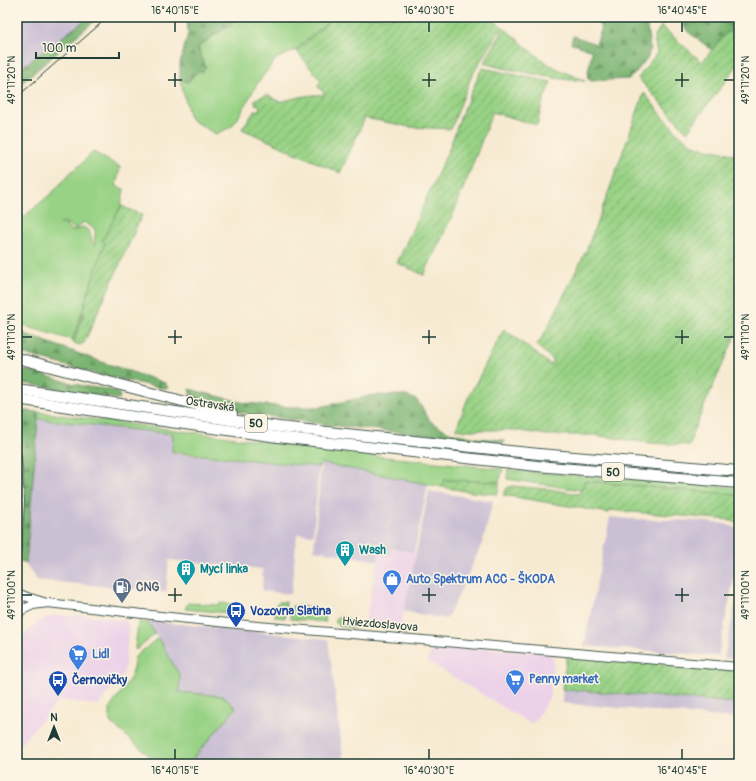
<svg xmlns="http://www.w3.org/2000/svg" width="756" height="781" viewBox="0 0 756 781" font-family="Pangolin,sans-serif">
<style>
.built{fill:#ecd1e9}
.industrial{fill:#cbbfd4}
.grass{fill:#98d285;stroke:#5c885c;fill-rule:evenodd}
.forest{fill:url(#forest-firs);stroke:#4c7853}
.garden{fill:url(#garden-furrows);stroke:#5c885c}
.lines{fill:none;stroke-linecap:round;stroke-linejoin:round}
.secondary-casing{stroke:#3f574c;stroke-width:10}
.trunk-casing{stroke:#3f574c;stroke-width:12}
.secondary{stroke:#fff;stroke-width:8}
.trunk{stroke:#fff;stroke-width:10}
.tram{stroke:#1f3d34;stroke-width:1}
.ticks{fill:none;stroke:#1f3d34;stroke-width:1.5}
.labels{text-anchor:middle;stroke-width:3;stroke-linejoin:round;paint-order:stroke}
.shield{fill:#fcf5e5;stroke:#617469;stroke-width:1}
.shield-label{font-size:11px;font-weight:bold;fill:#1f3d34}
.street-label{font-size:12px;fill:#1f3d34;stroke:#fcf5e5}
.culture-label{font-size:12px;font-weight:bold;fill:#0d838f;stroke:#fcf5e5;text-anchor:start}
.shop-label{font-size:12px;font-weight:bold;fill:#366cbe;stroke:#fcf5e5;text-anchor:start}
.service-label{font-size:12px;font-weight:bold;fill:#4e5e75;stroke:#fcf5e5;text-anchor:start}
.transit-label{font-size:12px;font-weight:bold;fill:#164399;stroke:#fcf5e5;text-anchor:start}
.neatline{fill:none;stroke:#1f3d34;stroke-width:1.5}
.ticks-label{font-size:10px;text-anchor:middle;fill:#1f3d34}
</style>
<defs>
<pattern id="forest-firs" width="22" height="20" patternUnits="userSpaceOnUse"><rect width="22" height="20" fill="#7ab472"/><path d="M5 1l3.5 6h-7zM16 11l3.5 6h-7z" fill="#63945e"/></pattern>
<pattern id="garden-furrows" width="10" height="10" patternUnits="userSpaceOnUse"><rect width="10" height="10" fill="#98d285"/><path d="M-1 1l2-2M0 10L10 0M9 11l2-2" fill="none" stroke="#7bac6e"/></pattern>
</defs>
<rect width="100%" height="100%" fill="#fcf5e5"/>
<filter id="ink" filterUnits="userSpaceOnUse"><feTurbulence type="fractalNoise" baseFrequency=".025" numOctaves="2"/><feDisplacementMap in="SourceGraphic" scale="8" xChannelSelector="R" yChannelSelector="G"/><feConvolveMatrix kernelMatrix="1 2 1 2 8 2 1 2 1" color-interpolation-filters="sRGB"/></filter>
<filter id="wash" filterUnits="userSpaceOnUse"><feTurbulence type="fractalNoise" baseFrequency=".012" numOctaves="4" result="noise"/><feDisplacementMap in="SourceGraphic" scale="16" xChannelSelector="R" yChannelSelector="G"/><feGaussianBlur stdDeviation="0.9" result="paint"/><feColorMatrix in="noise" values="0 0 0 0 0 0 0 0 0 0 0 0 0 0 0 0 0 1.4 0 .05"/><feComposite in="paint" operator="in"/></filter>
<g filter="url(#wash)">
<rect width="100%" height="100%" fill="#f7ead2"/>
<!-- built -->
<g class="built">
<polygon points="391,548 416,552 401,627 365,623 379,554"/>
<polygon points="55,615 68,616 83,615 126,620 129,626 125,665 123,674 98,705 59,700 17,748 17,635 22,637 39,621"/>
<polygon points="434,643 552,654 554,660 549,698 535,721 532,723 528,722 427,661"/>
</g>
<!-- industrial -->
<g class="industrial">
<polygon points="17,17 93,17 45,49 17,71"/>
<polygon points="38,419 173,434 172,453 319,467 313,535 297,534 291,594 262,591 263,569 169,560 166,592 37,580 27,567 26,564"/>
<polygon points="321,463 428,484 414,552 391,548 390,556 379,554 378,561 314,550"/>
<polygon points="429,491 493,501 483,541 454,605 446,619 404,611"/>
<polygon points="610,517 628,519 699,521 725,524 734,527 739,531 739,553 718,656 584,646"/>
<polygon points="739,588 739,660 724,658"/>
<polygon points="148,621 328,639 344,764 191,764 189,762 223,696 179,692 180,676"/>
<polygon points="562,689 739,703 739,721 732,718 563,703"/>
</g>
<!-- grass -->
<g class="grass">
<polygon points="235,17 333,17 296,50 276,59 257,84 238,118 231,127 216,134 190,119 180,79 188,82 198,71 202,58 198,47 220,31 231,26"/>
<polygon points="712,17 739,17 739,28 718,21"/>
<path d="M 93,152 L 120,167 L 116,186 L 124,189 L 121,206 L 102,241 L 105,243 L 86,299 L 84,312 L 74,343 L 72,342 L 82,312 L 72,340 L 28,327 L 25,324 L 24,326 L 17,323 L 17,223 L 55,190 L 70,173 L 80,165 ZM 65,222 L 75,229 L 84,222 L 95,229 C 96,235 93,241 95,246 L 92,243 C 91,235 91,231 83,227 L 72,231 L 66,224 L 60,224 Z"/>
<polygon points="38,412 357,454 503,469 499,482 444,480 442,487 321,463 319,467 172,452 173,434 38,419"/>
<polygon points="508,470 739,488 739,495 585,481 581,490 507,479"/>
<polygon points="279,602 286,602 285,618 275,617 276,604"/>
<path d="M 188,603 L 219,605 L 220,603 C 228,604 241,602 240,614 L 185,609 Z"/>
<polygon points="292,606 315,607 315,614 324,615 326,622 290,619"/>
<polygon points="339,616 348,619 355,628 339,626 336,623 336,619"/>
<polygon points="139,622 149,623 155,634 136,650 135,648 138,625"/>
<polygon points="158,638 180,676 179,692 223,696 236,708 190,762 191,764 159,764 110,722 110,708 131,677 135,657"/>
</g>
<!-- forest -->
<g class="forest">
<polygon points="89,17 99,17 17,87 17,71"/>
<polygon points="187,17 235,17 231,26 220,31 198,47 198,51 206,67 202,72 198,71 194,74 188,82 180,79 180,63 188,33"/>
<polygon points="591,17 648,17 647,27 650,49 648,57 636,72 629,79 591,81 587,78 592,51 571,43 573,36 596,44 601,30 598,20"/>
<polygon points="679,17 712,17 718,21 739,28 739,38 728,32 712,50 687,31"/>
<polygon points="17,331 102,362 165,383 168,388 161,388 106,376 98,375 93,373 24,354 17,350"/>
<path d="M 17,368 C 40,373 61,381 83,386 C 95,389 110,387 119,394 L 120,398 L 118,399 L 17,382 Z"/>
<polygon points="189,389 245,403 289,407 320,407 373,395 404,395 417,400 431,422 449,432 477,438 504,440 505,443 338,426 232,411 207,403 190,394"/>
<polygon points="17,410 38,412 38,419 26,564 20,561 23,489 20,456 17,440"/>
</g>
<!-- garden -->
<g class="garden">
<path d="M 333,17 L 344,17 L 345,21 L 351,17 L 488,17 C 508,29 522,45 540,58 C 552,68 570,74 585,81 C 563,80 541,76 520,71 C 508,69 495,67 484,63 L 502,32 L 499,30 L 471,77 L 451,129 L 410,127 L 365,118 L 340,173 L 242,129 L 255,110 L 257,111 L 260,109 L 259,105 L 255,104 L 255,99 L 268,95 L 280,102 C 295,98 308,94 323,95 L 324,93 L 317,86 L 321,81 L 296,50 Z"/>
<polygon points="661,26 702,62 728,31 739,38 739,63 687,132 638,78 657,53 654,37"/>
<polygon points="482,68 551,82 543,101 537,125 492,112 479,148 454,212 424,275 397,263 450,147 460,118"/>
<path d="M 644,93 C 657,108 677,137 694,145 C 707,151 725,150 739,157 L 739,327 L 692,434 L 690,445 L 648,443 L 594,435 L 547,435 L 514,430 L 466,430 L 465,431 L 456,429 L 468,398 L 504,329 L 551,365 L 553,360 L 536,345 L 540,341 L 548,327 L 586,251 L 607,196 Z"/>
<polygon points="121,206 142,215 84,343 79,345 74,343 84,313 83,312 86,299 105,243 102,241"/>
<polygon points="444,480 499,482 499,488 497,494 471,492 442,487"/>
<polygon points="585,481 739,495 739,526 732,520 609,510 609,513 503,495 507,488 512,486 549,489 579,494"/>
<polygon points="567,656 739,670 739,703 562,689"/>
</g>
</g>
<g filter="url(#ink)">
<g class="lines">
<!-- secondary casing -->
<g class="secondary-casing">
<g id="secondary">
<polyline points="17,457 20,501 17,550"/>
<polyline points="17,593 27,597 47,603"/>
<polyline points="20,611 33,605 48,603 160,616 247,625 739,667"/>
<path d="M 17,618 C 22,610 21,603 19,594"/>
</g>
</g>
<!-- trunk casing -->
<g class="trunk-casing">
<g id="trunk">
<polyline points="17,358 232,414"/>
<polyline points="17,389 279,427 539,454 739,471"/>
<polyline points="17,399 135,417 278,437 537,466 739,483"/>
</g>
</g>
<!-- secondary -->
<use href="#secondary" class="secondary"/>
<!-- trunk -->
<use href="#trunk" class="trunk"/>
<!-- tram -->
<polyline class="tram" points="17,97 108,17"/>
</g>
</g>
<!-- ticks -->
<path class="ticks" d="M 175,22 L 175,32M 429,22 L 429,32M 682,22 L 682,32M 175,73 L 175,87M 429,73 L 429,87M 682,73 L 682,87M 22,80 L 32,80M 168,80 L 182,80M 422,80 L 436,80M 675,80 L 689,80M 724,80 L 734,80M 175,330 L 175,344M 429,330 L 429,344M 682,330 L 682,344M 22,337 L 32,337M 168,337 L 182,337M 422,337 L 436,337M 675,337 L 689,337M 724,337 L 734,337M 175,588 L 175,602M 429,588 L 429,602M 682,588 L 682,602M 22,595 L 32,595M 168,595 L 182,595M 422,595 L 436,595M 675,595 L 689,595M 724,595 L 734,595M 175,749 L 175,759M 429,749 L 429,759M 682,749 L 682,759"/>
<!-- icons -->
<defs>
<g id="building-pin" transform="scale(1)"><path d="M0 17L-7.5 6A9.5 9.5 0 1 1 7.5 6Z" fill="#0f9aa8" stroke="#fcf5e5"/><path d="M-4-6H4V6H1V3H-1V6H-4ZM-2.5-4.3h1.7v1.8h-1.7ZM.8-4.3h1.7v1.8H.8ZM-2.5-1h1.7V.8h-1.7ZM.8-1h1.7V.8H.8Z" fill="#fff"/></g>
<g id="shop-pin" transform="scale(1)"><path d="M0 17L-7.5 6A9.5 9.5 0 1 1 7.5 6Z" fill="#3f7fe0" stroke="#fcf5e5"/><path d="M-5-2.5h2.3a2.7 3.5 0 0 1 5.4 0H5L5.5 6h-11ZM-1.5-2.5h3a1.5 2.3 0 0 0-3 0Z" fill="#fff"/></g>
<g id="fuel-pin" transform="scale(1)"><path d="M0 17L-7.5 6A9.5 9.5 0 1 1 7.5 6Z" fill="#5c6f8a" stroke="#fcf5e5"/><path d="M-5.5-6h7V0h2V4h1.3V-2.5L3-4.5l.8-.8L6-3V5H2.5V1h-1V6h-7ZM-4.2-4.7v3.2H.2V-4.7Z" fill="#fff"/></g>
<g id="bus-pin" transform="scale(1)"><path d="M0 17L-7.5 6A9.5 9.5 0 1 1 7.5 6Z" fill="#1a4fb4" stroke="#fcf5e5"/><path d="M-5-6H5V4H4V6H2V4H-2V6H-4V4H-5ZM-3.5-4V0h7V-4ZM-3.5 1.2v1.5H-2V1.2ZM2 1.2v1.5H3.5V1.2Z" fill="#fff"/></g>
<g id="supermarket-pin" transform="scale(1)"><path d="M0 17L-7.5 6A9.5 9.5 0 1 1 7.5 6Z" fill="#3f7fe0" stroke="#fcf5e5"/><path d="M-6-5.5h2.5l.6 2H6L4.5 2H-2.5L-4.4-4H-6ZM-1.5 3.2a1.3 1.3 0 1 0 .1 0ZM3 3.2a1.3 1.3 0 1 0 .1 0Z" fill="#fff"/></g>
</defs>
<g fill-rule="evenodd">
<use href="#building-pin" x="345" y="550"/>
<use href="#building-pin" x="186" y="569"/>
<use href="#shop-pin" x="392" y="579"/>
<use href="#fuel-pin" x="122" y="587"/>
<use href="#bus-pin" x="236" y="611"/>
<use href="#supermarket-pin" x="78" y="654"/>
<use href="#supermarket-pin" x="515" y="679"/>
<use href="#bus-pin" x="58" y="680"/>
</g>
<g class="labels">
<!-- shield labels -->
<g class="shield">
<rect x="245" y="414" width="22" height="18" rx="3"/>
<rect x="602" y="463" width="22" height="18" rx="3"/>
</g>
<g class="shield-label">
<text x="256" y="427">50</text>
<text x="613" y="476">50</text>
</g>
<!-- street labels -->
<g class="street-label">
<text transform="translate(210 404) rotate(8)" y="4">Ostravská</text>
<text transform="translate(380 624) rotate(5)" y="4">Hviezdoslavova</text>
</g>
<!-- culture labels -->
<g class="culture-label">
<text x="359" y="554">Wash</text>
<text x="200" y="573">Mycí linka</text>
</g>
<!-- shop labels -->
<g class="shop-label">
<text x="406" y="583">Auto Spektrum ACC - ŠKODA</text>
<text x="92" y="658">Lidl</text>
<text x="529" y="683">Penny market</text>
</g>
<!-- service labels -->
<g class="service-label">
<text x="136" y="591">CNG</text>
</g>
<!-- transit labels -->
<g class="transit-label">
<text x="250" y="615">Vozovna Slatina</text>
<text x="72" y="684">Černovičky</text>
</g>
</g>
<!-- margin -->
<rect width="756" height="781" fill="none" stroke="#fcf5e5" stroke-width="44"/>
<!-- north arrow -->
<g transform="translate(54 727)" stroke="#fcf5e5" stroke-width="3" paint-order="stroke">
<path d="M0-3L7 15L0 10L-7 15Z" fill="#1f3d34"/>
<text y="-6" font-size="11" font-weight="bold" text-anchor="middle" fill="#1f3d34">N</text>
</g>
<!-- scale -->
<path d="M36 52v6h83v-6" fill="none" stroke="#1f3d34" stroke-width="2"/>
<text x="42" y="52" font-size="12" fill="#1f3d34" stroke="#fcf5e5" stroke-width="3" paint-order="stroke">100 m</text>
<rect x="22" y="22" width="712" height="737" class="neatline"/>
<g class="ticks-label">
<text x="175" y="14">16°40'15"E</text>
<text x="429" y="14">16°40'30"E</text>
<text x="682" y="14">16°40'45"E</text>
<text transform="translate(11 80) rotate(-90)" y="4">49°11'20"N</text>
<text transform="translate(745 80) rotate(-90)" y="4">49°11'20"N</text>
<text transform="translate(11 337) rotate(-90)" y="4">49°11'10"N</text>
<text transform="translate(745 337) rotate(-90)" y="4">49°11'10"N</text>
<text transform="translate(11 595) rotate(-90)" y="4">49°11'00"N</text>
<text transform="translate(745 595) rotate(-90)" y="4">49°11'00"N</text>
<text x="175" y="774">16°40'15"E</text>
<text x="429" y="774">16°40'30"E</text>
<text x="682" y="774">16°40'45"E</text>
</g>
</svg>
